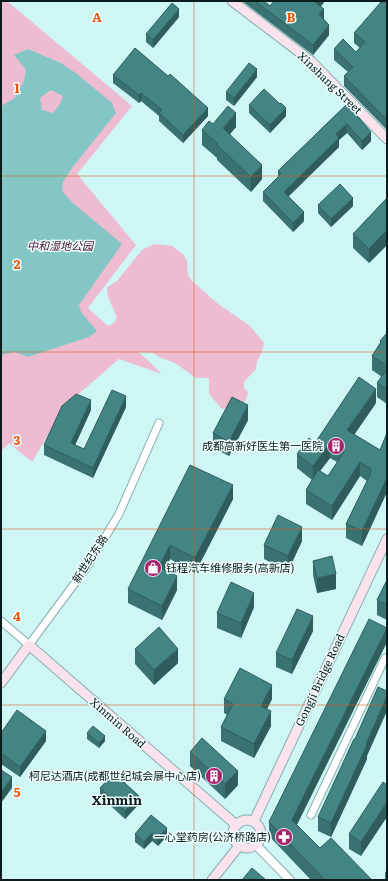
<svg xmlns="http://www.w3.org/2000/svg" width="388" height="881" viewBox="0 0 388 881" font-family="Literata,'Noto Sans SC',serif">
<style>
.green{fill:#eebcd1}
.water{fill:#84c6c5;fill-rule:evenodd}
.lines{fill:none;stroke-linecap:round;stroke-linejoin:round}
.minor-casing{stroke:#86aead;stroke-width:9}
.tertiary-casing{stroke:#86aead;stroke-width:10}
.secondary-casing{stroke:#86aead;stroke-width:11}
.minor{stroke:#fff;stroke-width:7}
.tertiary{stroke:#fff;stroke-width:8}
.secondary{stroke:#fae2ed;stroke-width:9}
.wall{fill:#3a7272;fill-rule:evenodd}
.shaded-wall{fill:#2f5d5c}
.building{fill:#438584;stroke:#2f5d5c}
.grid{fill:none;stroke:#e8590c;stroke-width:1;stroke-opacity:0.55}
.labels{text-anchor:middle;stroke-width:3;stroke-linejoin:round;paint-order:stroke}
.street-label{font-size:11px;fill:#0c1c1c;stroke:#eefefd}
.park-label{font-size:11px;font-style:italic;fill:#4c0f30;stroke:#eefefd}
.poi-label{font-size:11px;fill:#0c1c1c;stroke:#eefefd;text-anchor:end}
.quarter-label{font-size:13px;font-weight:bold;fill:#0c1c1c;stroke:#eefefd}
.grid-label{font-size:13px;text-anchor:middle;font-weight:bold;fill:#e8590c;stroke:#eefefd;stroke-width:3;stroke-linejoin:round;paint-order:stroke}
</style>
<rect width="100%" height="100%" fill="#cdf6f5"/>
<!-- green -->
<path class="green" d="M 1,1 L 7,1 L 132,106 L 77,174 L 136,245 L 88,308 L 108,326 L 114,323 L 117,318 L 108,297 L 107,287 L 117,281 L 142,250 L 154,244 L 172,246 L 184,255 L 187,261 L 188,275 L 192,281 L 217,303 L 250,326 L 264,343 L 262,351 L 257,362 L 256,369 L 244,382 L 244,388 L 248,392 C 245,408 236,407 222,409 L 209,394 L 209,378 L 196,378 L 175,363 L 159,357 L 153,353 L 139,352 L 162,374 L 119,359 L 66,405 L 32,462 L 9,443 L 1,451 Z"/>
<!-- water -->
<path class="water" d="M 28,49 L 61,63 L 77,74 L 112,103 L 116,113 L 72,168 L 63,182 L 62,191 L 73,203 L 122,244 L 79,305 L 81,312 L 97,331 L 89,337 L 28,357 L 14,352 L 1,355 L 1,106 L 15,98 L 24,81 L 26,70 L 14,55 ZM 51,90 L 63,96 L 60,104 L 53,113 L 42,110 L 40,98 Z"/>
<g class="lines">
<!-- minor casing -->
<g class="minor-casing">
<g id="minor">
<polyline points="1,621 29,645 89,564 119,514 159,423"/>
<polyline points="311,815 385,658 387,658"/>
</g>
</g>
<!-- tertiary casing -->
<g class="tertiary-casing">
<polyline id="tertiary" points="256,845 290,880"/>
</g>
<!-- secondary casing -->
<g class="secondary-casing">
<g id="secondary">
<polyline points="232,1 311,61 387,139"/>
<polyline points="1,683 29,645 235,824"/>
<circle cx="247" cy="834" r="14"/>
<polyline points="254,821 387,539"/>
<polyline points="212,880 239,846"/>
</g>
</g>
<!-- minor -->
<use href="#minor" class="minor"/>
<!-- tertiary -->
<use href="#tertiary" class="tertiary"/>
<!-- secondary -->
<use href="#secondary" class="secondary"/>
</g>
<!-- wall -->
<g class="wall">
<polygon points="242,1 264,1 270,6 274,1 325,1 321,6 324,19 329,35 313,55"/>
<polygon points="387,1 387,130 344,86 344,76 348,72 334,60 334,49 356,52 360,48 354,43 354,33 382,3"/>
<polygon points="179,17 153,48 146,42 146,34"/>
<polygon points="113,75 208,116 183,143 159,121 159,116 141,101 139,103 113,83"/>
<polygon points="257,77 234,106 226,100 226,92"/>
<polygon points="347,104 371,141 362,150 347,133 339,140 339,147 288,196 304,221 293,232 263,201 263,192 278,177 278,171"/>
<polygon points="249,105 286,116 270,133 249,113"/>
<polygon points="213,124 236,127 230,134 262,179 251,192 217,160 217,158 202,145 202,130"/>
<polygon points="387,198 387,245 369,263 353,248 353,234"/>
<polygon points="318,205 353,206 331,227 318,213"/>
<polygon points="387,333 387,404 377,397 377,383 382,377 372,370 372,356 380,343 380,341"/>
<path d="M 376,403 L 354,435 L 380,450 L 387,433 L 387,492 L 362,546 L 346,538 L 346,524 L 367,481 L 360,476 L 332,520 L 306,504 L 306,490 L 312,480 L 297,468 L 297,454 ZM 330,458 L 337,462 L 328,476 L 320,471 Z"/>
<polygon points="126,407 93,478 44,455 44,445 91,410 75,445 84,449"/>
<polygon points="248,420 229,456 213,448 213,433"/>
<polygon points="190,465 233,499 195,573 170,559 165,570 177,590 162,620 128,603 128,589"/>
<polygon points="302,541 288,571 264,559 264,545"/>
<polygon points="313,561 336,589 317,593 313,575"/>
<polygon points="387,580 387,620 377,615 377,600"/>
<polygon points="254,607 241,638 217,628 217,613"/>
<polygon points="313,631 292,674 276,667 276,653"/>
<polygon points="387,642 297,825 320,848 372,880 311,880 269,836 269,822"/>
<polygon points="135,649 178,663 154,685 135,664"/>
<polygon points="224,699 272,699 267,709 271,726 254,758 221,741 221,727 227,715 224,713"/>
<polygon points="1,733 46,741 20,777 1,764"/>
<polygon points="87,733 105,741 99,748 87,739"/>
<polygon points="190,752 238,785 225,799 190,766"/>
<polygon points="367,756 367,759 331,837 318,831 318,817"/>
<polygon points="387,785 361,856 349,849 349,834"/>
<polygon points="100,788 139,804 125,819 100,796"/>
<polygon points="151,815 167,836 158,846 152,841 144,849 135,842 135,834"/>
<polygon points="387,871 387,880 385,880 385,872"/>
</g>
<!-- shaded-wall -->
<g class="shaded-wall">
<polygon points="317,1 325,1 316,13 316,3"/>
<polygon points="179,9 179,17 153,48 153,40"/>
<polygon points="324,9 324,19 319,25 319,14"/>
<polygon points="329,25 329,35 313,55 313,45"/>
<polygon points="257,69 257,77 234,106 234,98"/>
<polygon points="141,93 141,101 139,103 139,95"/>
<polygon points="208,108 208,116 183,143 183,135"/>
<polygon points="286,108 286,116 270,133 270,125"/>
<polygon points="236,113 236,127 223,142 223,128"/>
<polygon points="347,124 347,133 339,140 339,147 284,201 284,192 336,134"/>
<polygon points="371,132 371,141 362,150 362,141"/>
<polygon points="262,165 262,179 251,192 251,177"/>
<polygon points="353,198 353,206 331,227 331,219"/>
<polygon points="304,212 304,221 293,232 293,223"/>
<polygon points="387,230 387,245 369,263 369,249"/>
<polygon points="376,389 376,403 347,445 347,430"/>
<polygon points="126,396 126,407 93,478 93,468"/>
<polygon points="91,400 91,410 71,454 71,443"/>
<polygon points="248,405 248,420 229,456 229,442"/>
<polygon points="330,443 330,458 313,480 313,466"/>
<polygon points="360,462 360,476 332,520 332,506"/>
<polygon points="387,478 387,492 362,546 362,531"/>
<polygon points="233,485 233,499 195,573 195,558"/>
<polygon points="302,527 302,541 288,571 288,556"/>
<polygon points="170,545 170,559 159,581 159,567"/>
<polygon points="336,574 336,589 317,593 317,578"/>
<polygon points="177,576 177,590 162,620 162,606"/>
<polygon points="254,593 254,607 241,638 241,623"/>
<polygon points="313,616 313,631 292,674 292,660"/>
<polygon points="387,628 387,642 292,834 292,820"/>
<polygon points="178,649 178,663 154,685 154,670"/>
<polygon points="272,685 272,699 261,720 261,706"/>
<polygon points="387,696 387,711 367,756 367,759 331,837 331,823"/>
<polygon points="271,711 271,726 254,758 254,744"/>
<polygon points="46,731 46,741 20,777 20,767"/>
<polygon points="105,736 105,741 99,748 99,743"/>
<polygon points="238,771 238,785 225,799 225,784"/>
<polygon points="12,777 12,788 1,803 1,793"/>
<polygon points="139,796 139,804 125,819 125,811"/>
<polygon points="387,802 387,817 361,856 361,842"/>
<polygon points="167,828 167,836 158,846 158,838"/>
<polygon points="152,833 152,841 144,849 144,842"/>
</g>
<!-- building -->
<g class="building">
<polygon points="255,1 264,1 270,6 274,1 317,1 316,3 324,9 319,14 329,25 313,45"/>
<polygon points="383,1 387,1 387,120 344,76 353,67 334,49 343,39 356,52 365,42 354,33 381,2 382,3"/>
<polygon points="172,3 179,9 153,40 146,34"/>
<polygon points="135,48 168,76 170,74 208,108 183,135 159,113 162,110 141,93 139,95 113,75"/>
<polygon points="249,63 257,69 234,98 226,92"/>
<polygon points="264,89 280,104 281,103 286,108 270,125 249,105"/>
<polygon points="347,104 371,132 362,141 347,124 336,134 339,138 284,192 304,212 293,223 263,192 281,174 278,171"/>
<polygon points="228,106 236,113 223,128 262,165 251,177 217,145 218,144 202,130 209,121 213,124"/>
<polygon points="340,184 353,198 331,219 318,205"/>
<polygon points="387,198 387,230 369,249 353,234"/>
<polygon points="387,333 387,366 372,356 381,342 380,341"/>
<polygon points="387,369 387,389 377,383"/>
<polygon points="359,377 376,389 347,430 380,450 387,433 387,478 362,531 346,524 370,475 371,469 360,462 332,506 306,490 318,470 328,476 344,452 330,443 313,466 297,454 309,438 315,443"/>
<polygon points="112,390 126,396 93,468 44,445 62,406 76,394 91,400 71,443 84,449"/>
<polygon points="232,397 248,405 229,442 213,433"/>
<polygon points="190,465 233,485 195,558 170,545 159,567 177,576 162,606 128,589"/>
<polygon points="278,515 302,527 288,556 264,545"/>
<polygon points="332,556 336,574 317,578 313,561"/>
<polygon points="387,580 387,605 377,600"/>
<polygon points="231,582 254,593 241,623 217,613"/>
<polygon points="297,609 313,616 292,660 276,653"/>
<polygon points="369,619 387,628 292,820 320,848 331,838 372,880 325,880 269,822"/>
<polygon points="159,627 178,649 154,670 135,649"/>
<polygon points="240,668 272,685 261,706 271,711 254,744 221,727 233,704 224,699"/>
<polygon points="378,687 387,691 387,696 366,744 367,745 331,823 318,817 354,739 355,739"/>
<polygon points="17,710 46,731 20,767 1,753 1,733"/>
<polygon points="93,726 105,736 99,743 87,733"/>
<polygon points="202,738 238,771 225,784 190,752"/>
<polygon points="1,770 12,777 1,793"/>
<polygon points="114,773 139,796 125,811 100,788"/>
<polygon points="383,782 387,785 387,802 361,842 349,834"/>
<polygon points="151,815 167,828 158,838 152,833 144,842 135,834"/>
<polygon points="252,868 266,880 242,880"/>
</g>
<!-- grid -->
<path class="grid" d="M 194,1 L 194,880M 1,176 L 387,176M 1,352 L 387,352M 1,529 L 387,529M 1,705 L 387,705"/>
<!-- icons -->
<defs>
<g id="building-disc" transform="scale(0.9)"><circle r="9.5" fill="#a9246e" stroke="#eefefd"/><path d="M-4-6H4V6H1V3H-1V6H-4ZM-2.5-4.3h1.7v1.8h-1.7ZM.8-4.3h1.7v1.8H.8ZM-2.5-1h1.7V.8h-1.7ZM.8-1h1.7V.8H.8Z" fill="#fff"/></g>
<g id="shop-disc" transform="scale(0.9)"><circle r="9.5" fill="#a9246e" stroke="#eefefd"/><path d="M-5-2.5h2.3a2.7 3.5 0 0 1 5.4 0H5L5.5 6h-11ZM-1.5-2.5h3a1.5 2.3 0 0 0-3 0Z" fill="#fff"/></g>
<g id="pharmacy-disc" transform="scale(0.9)"><circle r="9.5" fill="#a9246e" stroke="#eefefd"/><path d="M-2-6h4v4h4v4h-4v4h-4v-4h-4v-4h4Z" fill="#fff"/></g>
</defs>
<g fill-rule="evenodd">
<use href="#building-disc" x="336" y="446"/>
<use href="#shop-disc" x="153" y="568"/>
<use href="#building-disc" x="214" y="776"/>
<use href="#pharmacy-disc" x="284" y="837"/>
</g>
<g class="labels">
<!-- street labels -->
<g class="street-label">
<text transform="translate(330 83) rotate(44)" y="4">Xinshang Street</text>
<text transform="translate(90 559) rotate(-57)" y="4">新世纪东路</text>
<text transform="translate(320 680) rotate(-65)" y="4">Gongji Bridge Road</text>
<text transform="translate(118 723) rotate(41)" y="4">Xinmin Road</text>
</g>
<!-- park labels -->
<g class="park-label">
<text x="60" y="250">中和湿地公园</text>
</g>
<!-- poi labels -->
<g class="poi-label">
<text x="323" y="450">成都高新好医生第一医院</text>
<text x="166" y="572" text-anchor="start">钰程汽车维修服务(高新店)</text>
<text x="201" y="780">柯尼达酒店(成都世纪城会展中心店)</text>
<text x="271" y="841">一心堂药房(公济桥路店)</text>
</g>
<!-- quarter labels -->
<g class="quarter-label">
<text x="117" y="805">Xinmin</text>
</g>
</g>
<g class="grid-label">
<text x="97" y="22">A</text>
<text x="291" y="22">B</text>
<text x="17" y="93">1</text>
<text x="17" y="269">2</text>
<text x="17" y="445">3</text>
<text x="17" y="621">4</text>
<text x="17" y="797">5</text>
</g>
<!-- border -->
<rect width="388" height="881" fill="none" stroke="#0c1c1c" stroke-width="4"/>
</svg>
